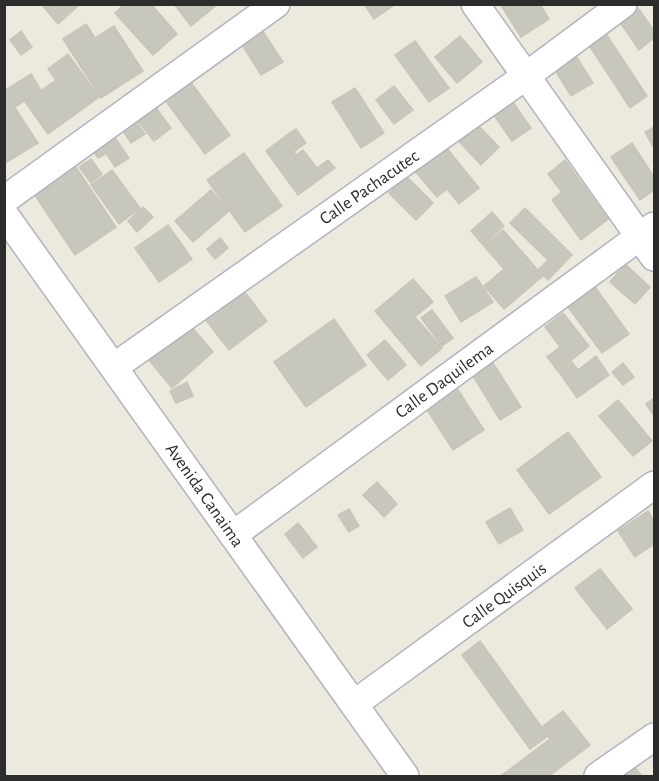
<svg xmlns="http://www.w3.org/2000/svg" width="659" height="781" viewBox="0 0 659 781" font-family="'Alegreya Sans',sans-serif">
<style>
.building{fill:#c8c7bd;stroke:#c8c5b9;stroke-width:1.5}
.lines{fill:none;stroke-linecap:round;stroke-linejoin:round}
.street-casing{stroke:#b3b2be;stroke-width:30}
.street{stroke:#fff;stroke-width:27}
.labels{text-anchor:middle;stroke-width:4.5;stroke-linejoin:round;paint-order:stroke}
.street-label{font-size:18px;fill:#2c2c2c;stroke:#fff}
</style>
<rect width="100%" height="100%" fill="#ece9df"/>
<!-- building -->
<g class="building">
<polygon points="41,4 80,4 58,24"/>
<polygon points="124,4 151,4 177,34 153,55 115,13"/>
<polygon points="174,4 218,4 191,26"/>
<polygon points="364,4 394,4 394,5 374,19"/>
<polygon points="500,4 540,4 549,19 521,37"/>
<polygon points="636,5 654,31 654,38 639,50 617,18"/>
<polygon points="86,24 95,38 114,26 143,71 101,98 63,39"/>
<polygon points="260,27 283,62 261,75 239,40"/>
<polygon points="602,28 647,96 630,108 585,39"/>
<polygon points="21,31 32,47 21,55 10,40"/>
<polygon points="460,36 482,62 457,83 435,57"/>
<polygon points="415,41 449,88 429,102 395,55"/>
<polygon points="574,53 593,83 571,96 553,67"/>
<polygon points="68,54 99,97 48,134 25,102 56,80 48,69"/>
<polygon points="31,74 41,90 15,107 4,91"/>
<polygon points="187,77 230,135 205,154 162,96"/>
<polygon points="394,86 413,110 394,124 376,100"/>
<polygon points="355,88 384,133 361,148 332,102"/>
<polygon points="4,91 38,143 4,164"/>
<polygon points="510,98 531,128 512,141 491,111"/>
<polygon points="151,101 171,128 154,141 133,115"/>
<polygon points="131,115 145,134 131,143 118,124"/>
<polygon points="473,120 499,147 481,165 455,137"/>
<polygon points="654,127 654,148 645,132"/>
<polygon points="296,129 306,143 295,151 284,137"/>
<polygon points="111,132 129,158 115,167 106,153 98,158 90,146"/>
<polygon points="283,138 296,155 303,150 317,168 328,160 335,168 298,195 266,151"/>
<polygon points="632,143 654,177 654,190 640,200 611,157"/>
<polygon points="445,146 479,188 459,204 447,189 437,197 415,171"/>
<polygon points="244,153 282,206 245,232 207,180"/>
<polygon points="91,159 102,174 91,183 79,167"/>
<polygon points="71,160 116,227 75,255 30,188"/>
<polygon points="565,160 608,219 581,240 552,200 562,192 548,174"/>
<polygon points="112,170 140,208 119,224 91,185"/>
<polygon points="406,176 433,203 416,220 389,193"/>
<polygon points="211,190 229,211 193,242 175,221"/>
<polygon points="143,207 153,217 137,232 128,221"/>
<polygon points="525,208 572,255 548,280 538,270 548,260 510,223"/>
<polygon points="492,212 504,226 483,245 471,231"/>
<polygon points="168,225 192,259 159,282 135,248"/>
<polygon points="503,230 543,276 504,309 484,286 504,269 484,246"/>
<polygon points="220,238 228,248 215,259 207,249"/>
<polygon points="625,264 650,287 635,304 610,282"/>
<polygon points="476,277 493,302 461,322 445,296"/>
<polygon points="413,279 433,302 415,317 442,348 421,366 375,311"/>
<polygon points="595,287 629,334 602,353 568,307"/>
<polygon points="243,290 267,321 229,350 205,319"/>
<polygon points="432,310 453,338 442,346 421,318"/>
<polygon points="563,313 589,346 558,371 547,357 560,347 545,327"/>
<polygon points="334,319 366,365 306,407 274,362"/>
<polygon points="190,325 213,352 172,388 149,360"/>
<polygon points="385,340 406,365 388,380 367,355"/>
<polygon points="596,356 609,375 577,398 559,372 572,362 578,370"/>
<polygon points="493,363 521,407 500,420 473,376"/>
<polygon points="623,363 634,377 623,385 612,372"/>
<polygon points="451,379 484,430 453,450 420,399"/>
<polygon points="187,382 193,396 176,403 170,391"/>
<polygon points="654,398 654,416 646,404"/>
<polygon points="618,400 652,441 633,456 599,416"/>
<polygon points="568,432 601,477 549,514 517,470"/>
<polygon points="377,482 397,504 384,517 363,495"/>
<polygon points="510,508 523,530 499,544 486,522"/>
<polygon points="349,509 359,526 349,532 338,515"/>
<polygon points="648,511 654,521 654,544 635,557 618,531"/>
<polygon points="298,523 317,547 303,558 285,534"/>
<polygon points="600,569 632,609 607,629 575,588"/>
<polygon points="480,641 548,736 530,749 462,655"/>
<polygon points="563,711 590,745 549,776 501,776 550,739 542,727"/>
<polygon points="632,764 642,776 616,776"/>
</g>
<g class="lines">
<!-- street casing -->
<g class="street-casing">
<g id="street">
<polyline points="475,4 654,257"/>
<polyline points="4,200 276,4"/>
<polyline points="4,214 405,776"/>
<polyline points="114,367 526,76 623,4"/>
<polyline points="233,535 654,226"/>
<polyline points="354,704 654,485"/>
<polyline points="598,776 654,737"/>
</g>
</g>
<!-- street -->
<use href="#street" class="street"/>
</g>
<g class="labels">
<!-- street labels -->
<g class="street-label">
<text transform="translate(369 187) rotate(-35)" y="6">Calle Pachacutec</text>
<text transform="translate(444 380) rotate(-36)" y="6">Calle Daquilema</text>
<text transform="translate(205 495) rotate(55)" y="6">Avenida Canaima</text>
<text transform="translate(504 595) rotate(-36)" y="6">Calle Quisquis</text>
</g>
</g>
<!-- border -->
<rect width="659" height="781" fill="none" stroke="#2c2c2c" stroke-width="12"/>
</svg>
